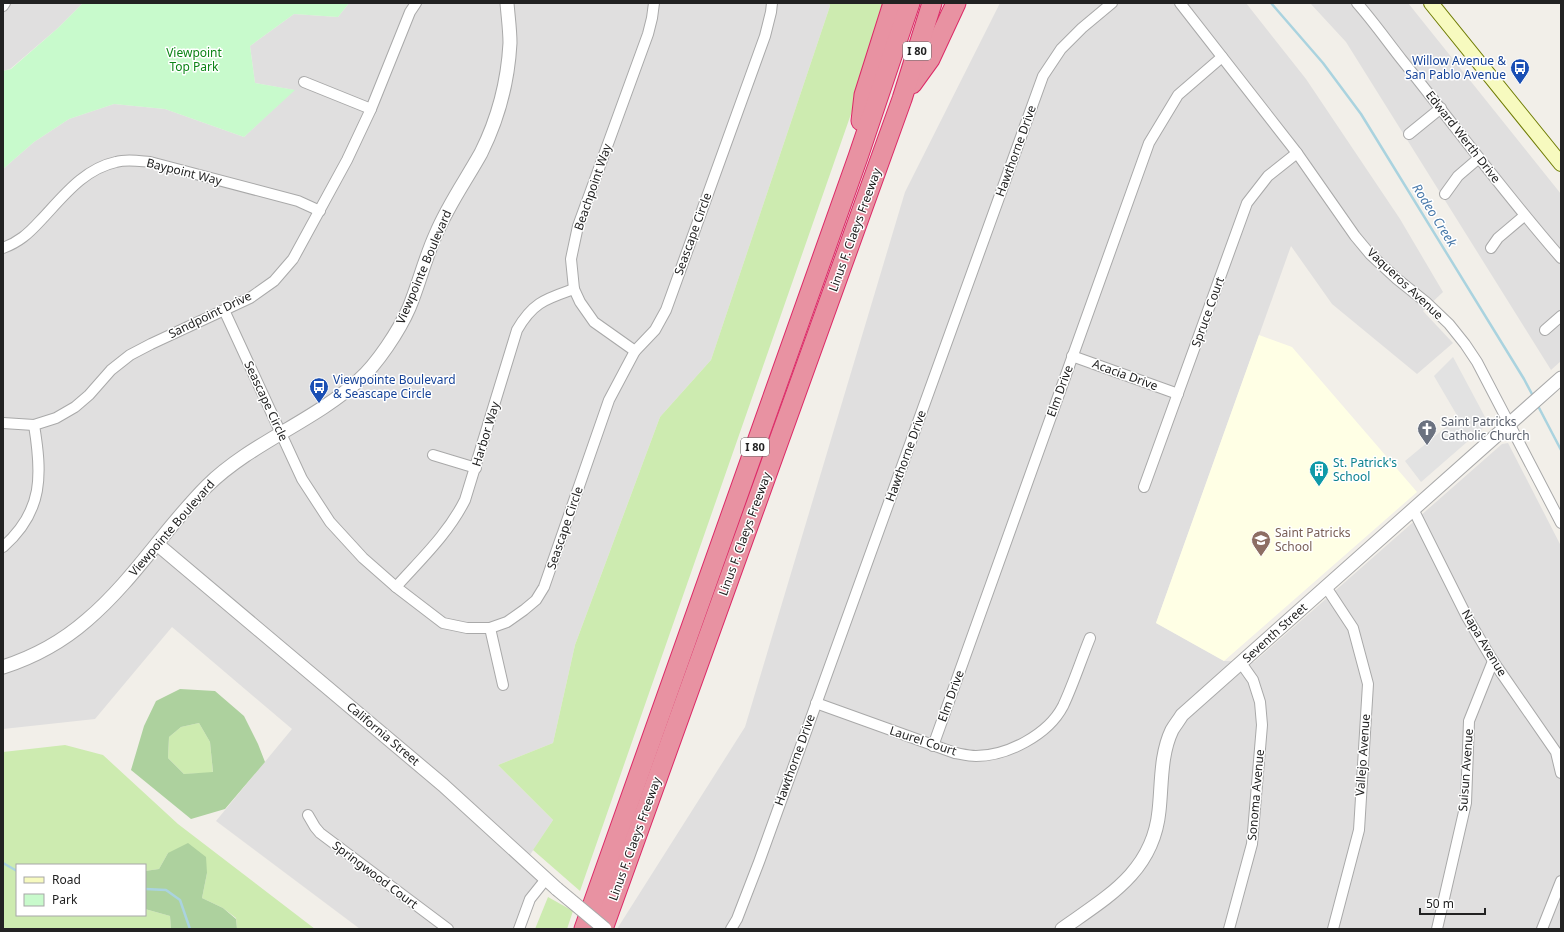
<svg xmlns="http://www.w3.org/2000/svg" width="1564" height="932" viewBox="0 0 1564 932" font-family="'Noto Sans',sans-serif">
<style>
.residential{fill:#e0dfdf}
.education{fill:#ffffe5}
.grass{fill:#cdebb0}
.forest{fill:#add19e;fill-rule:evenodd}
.park{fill:#c8facc}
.parking{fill:#e2e2e2}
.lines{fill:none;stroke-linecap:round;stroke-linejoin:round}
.stream{stroke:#aad3df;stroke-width:2.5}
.minor-casing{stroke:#a9a9a9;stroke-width:12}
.tertiary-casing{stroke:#a9a9a9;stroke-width:15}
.secondary-casing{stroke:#707d05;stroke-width:16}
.motorway-casing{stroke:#dc2a67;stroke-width:21}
.minor{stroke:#fff;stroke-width:10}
.tertiary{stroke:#fff;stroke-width:13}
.secondary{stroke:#f7fabf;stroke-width:14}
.motorway{stroke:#e892a2;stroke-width:19}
.tertiary-bridge-casing{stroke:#a9a9a9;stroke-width:15;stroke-linecap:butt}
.tertiary-bridge{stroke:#fff;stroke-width:13}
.labels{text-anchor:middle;stroke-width:3;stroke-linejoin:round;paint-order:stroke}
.shield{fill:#fff;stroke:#646464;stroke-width:1}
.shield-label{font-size:11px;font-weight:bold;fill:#222}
.park-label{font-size:12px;fill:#0c8416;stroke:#fff}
.transit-label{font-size:12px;fill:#164399;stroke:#fff;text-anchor:end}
.street-label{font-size:12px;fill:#222;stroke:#fff}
.worship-label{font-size:12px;fill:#5b616d;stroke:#fff;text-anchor:start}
.culture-label{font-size:12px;fill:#0d838f;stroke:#fff;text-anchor:start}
.education-label{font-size:12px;fill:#785e54;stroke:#fff;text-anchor:start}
.water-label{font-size:13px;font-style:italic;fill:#4a7aab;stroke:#fff}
</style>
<rect width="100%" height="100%" fill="#f2efe9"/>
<!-- residential -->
<g class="residential">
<polygon points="3,3 83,3 58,28 10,69 3,71"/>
<polygon points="349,3 829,3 830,6 711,360 660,417 575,645 553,743 498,765 553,820 526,861 546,879 519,929 360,929 216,821 292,729 172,627 95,719 3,729 3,169 34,142 69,119 114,104 165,109 244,137 294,90 255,83 250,46 294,14 338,17"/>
<polygon points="1000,3 1246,3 1306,79 1400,219 1443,292 1423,311 1453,343 1417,374 1332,304 1291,246 1156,623 1224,661 1254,662 1502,444 1508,443 1561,546 1561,929 617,929 745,727 905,192"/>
<polygon points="1310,3 1408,3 1561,194 1561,361 1551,370 1346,42"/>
</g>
<!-- education -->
<polygon class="education" points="1259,335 1292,347 1417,492 1224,661 1156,623"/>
<!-- grass -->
<g class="grass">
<polygon points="829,3 886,3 866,71 580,891 533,850 553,820 498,765 553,743 575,645 660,417 711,360 830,6"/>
<polygon points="199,723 210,742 213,773 184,774 168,758 169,737 181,727"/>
<polygon points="65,745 103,755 178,824 315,929 237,929 236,918 223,908 202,898 207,873 168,853 159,869 145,871 145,865 17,865 17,915 145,915 145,909 170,916 171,929 3,929 3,752"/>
<polygon points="548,897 573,911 567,929 535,929"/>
</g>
<!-- forest -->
<g class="forest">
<path d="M 180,689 L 215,691 L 244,716 L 258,744 L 265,762 L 225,809 L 191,819 L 131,770 L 144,726 L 156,701 ZM 199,723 L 210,742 L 213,772 L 184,774 L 168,758 L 169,737 L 181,727 Z"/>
<polygon points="188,843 206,857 207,873 202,898 223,908 236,919 237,929 171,929 170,916 145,909 145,871 159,869 168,853"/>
</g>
<!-- park -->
<polygon class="park" points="83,3 349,3 338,17 294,14 250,46 255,83 295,90 244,137 165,109 114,104 69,119 34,142 3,169 3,71 11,69 58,28"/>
<!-- parking -->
<polygon class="parking" points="1453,357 1485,417 1483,428 1421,482 1405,461 1458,417 1434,376"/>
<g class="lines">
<!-- stream -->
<g class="stream">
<polyline points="1271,3 1323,63 1361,114 1524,379 1533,396"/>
<polyline points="1537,404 1561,450"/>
<polyline points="3,863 17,871"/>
<polyline points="145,889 166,890 180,900 190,929"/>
</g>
<!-- minor casing -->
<g class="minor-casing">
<g id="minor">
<polyline points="1180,3 1297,153 1355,236 1370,254 1397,279 1427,303 1449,324 1465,344 1477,362 1561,523"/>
<path d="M 1357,3 C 1373,21 1387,41 1402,60 C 1455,126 1505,194 1561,258"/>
<polyline points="3,6 5,3"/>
<polyline points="304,82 371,109"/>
<polyline points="1409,134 1441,108"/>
<polyline points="1445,194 1458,176 1479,158"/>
<path d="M 3,248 C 19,242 28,234 40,221 C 62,198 83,169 116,162 C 127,159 138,161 150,162 L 298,201 L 320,211"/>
<polyline points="1491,248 1498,238 1524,216"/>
<polyline points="224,310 302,479 330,522 363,558 396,587 443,623 467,628 490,628 507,622 524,610 536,600 544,587 609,400 635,351 655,330 666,310 765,36 771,12 772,3"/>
<polyline points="1545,330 1561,316"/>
<polyline points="635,351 594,322 580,302 574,289 571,259 578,226 648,34 652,18 654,3"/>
<polyline points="1072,356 1178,394"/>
<polyline points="3,423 34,425 56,418 75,407 89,395 111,370 130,355 151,344 250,298 274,281 293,259 347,160 371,109 410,12 416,3"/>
<polyline points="433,455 476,468"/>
<polyline points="1144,487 1247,203 1268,176 1297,153"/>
<polyline points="1413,509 1467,617 1493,661 1556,752 1561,773"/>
<path d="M 3,547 C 44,511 42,474 34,425"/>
<path d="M 396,587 C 421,559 448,534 465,500 L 517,330 C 533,302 546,299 574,289"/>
<polyline points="1326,587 1353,628 1368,684 1359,830 1333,929"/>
<polyline points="490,628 503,685"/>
<path d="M 816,703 L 955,753 C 961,754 969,756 976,756 C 1007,756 1048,735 1063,706 C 1073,685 1081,660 1090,638"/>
<polyline points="933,746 1149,143 1178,95 1222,57"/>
<polyline points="308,815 315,827 320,833 448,929"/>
<polyline points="519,929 530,899 546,879"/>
<polyline points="731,929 737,919 759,862 1043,76 1061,49 1082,28 1112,3"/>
<polyline points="1229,929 1252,844 1262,725 1260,702 1253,680 1241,663"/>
<polyline points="1437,929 1466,803 1469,721 1493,661"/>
<polyline points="1542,929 1561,881"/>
</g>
</g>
<!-- tertiary casing -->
<g class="tertiary-casing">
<g id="tertiary">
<polyline points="157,544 443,785 557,889"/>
<path d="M 3,667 C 34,657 63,641 87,620 C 133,581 165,528 207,486 C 252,442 313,422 359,380 C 377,364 399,331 409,308 C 419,284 425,258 436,234 C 448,205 466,180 481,153 C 498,119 508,80 510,43 C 510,30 508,16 507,3"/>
<path d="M 1062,929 C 1107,897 1153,872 1159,811 C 1162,785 1160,755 1172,730 C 1175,725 1179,720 1182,715 L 1561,378"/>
</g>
</g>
<!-- secondary casing -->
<g class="secondary-casing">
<polyline id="secondary" points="1431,3 1561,164"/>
</g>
<!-- motorway casing -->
<g class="motorway-casing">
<g id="motorway">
<polyline points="912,84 930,59 956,3"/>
<polyline points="861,121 864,95 893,3"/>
<polyline points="584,929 858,157 910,3"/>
<polyline points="603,929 902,99 932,3"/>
</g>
</g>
<!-- minor -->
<use href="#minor" class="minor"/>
<!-- tertiary -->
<use href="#tertiary" class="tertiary"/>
<!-- secondary -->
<use href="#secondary" class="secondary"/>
<!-- motorway -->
<use href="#motorway" class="motorway"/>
<!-- tertiary-bridge casing -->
<g class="tertiary-bridge-casing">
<polyline id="tertiary-bridge" points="557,889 605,929"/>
</g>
<!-- tertiary-bridge -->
<use href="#tertiary-bridge" class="tertiary-bridge"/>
</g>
<!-- icons -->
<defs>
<g id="bus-pin" transform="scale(1)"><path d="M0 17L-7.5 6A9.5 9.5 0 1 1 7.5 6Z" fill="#1a4fb4" stroke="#fff"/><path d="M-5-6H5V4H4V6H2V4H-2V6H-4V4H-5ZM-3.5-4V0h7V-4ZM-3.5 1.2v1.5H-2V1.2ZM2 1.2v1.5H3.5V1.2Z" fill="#fff"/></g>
<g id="church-pin" transform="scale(1)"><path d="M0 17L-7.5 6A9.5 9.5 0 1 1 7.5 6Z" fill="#6b7280" stroke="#fff"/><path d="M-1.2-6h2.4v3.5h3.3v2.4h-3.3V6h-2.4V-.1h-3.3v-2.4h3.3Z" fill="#fff"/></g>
<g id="building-pin" transform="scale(1)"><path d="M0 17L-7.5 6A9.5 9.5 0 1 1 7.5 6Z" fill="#0f9aa8" stroke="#fff"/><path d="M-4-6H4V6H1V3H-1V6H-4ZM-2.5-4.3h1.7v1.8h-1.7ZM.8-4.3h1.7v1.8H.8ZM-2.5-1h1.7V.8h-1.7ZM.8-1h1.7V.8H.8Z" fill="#fff"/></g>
<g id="school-pin" transform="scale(1)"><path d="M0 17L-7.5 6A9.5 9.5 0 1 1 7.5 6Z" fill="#8d6e63" stroke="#fff"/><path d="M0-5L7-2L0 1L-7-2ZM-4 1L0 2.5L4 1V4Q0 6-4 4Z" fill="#fff"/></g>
</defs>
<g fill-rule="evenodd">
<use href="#bus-pin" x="1520" y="68"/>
<use href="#bus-pin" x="319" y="387"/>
<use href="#church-pin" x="1427" y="429"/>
<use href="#building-pin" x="1319" y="470"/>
<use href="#school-pin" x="1261" y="540"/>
</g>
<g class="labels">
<!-- shield labels -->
<g class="shield">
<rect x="903" y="42" width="28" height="18" rx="3"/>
<rect x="741" y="438" width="28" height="18" rx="3"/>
</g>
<g class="shield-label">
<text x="917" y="55">I 80</text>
<text x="755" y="451">I 80</text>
</g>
<!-- park labels -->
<g class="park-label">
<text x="194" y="57">Viewpoint<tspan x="194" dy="14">Top Park</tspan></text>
</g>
<!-- transit labels -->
<g class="transit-label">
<text x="1506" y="65">Willow Avenue &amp;<tspan x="1506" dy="14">San Pablo Avenue</tspan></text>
<text x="333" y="384" text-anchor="start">Viewpointe Boulevard<tspan x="333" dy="14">&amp; Seascape Circle</tspan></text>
</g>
<!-- street labels -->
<g class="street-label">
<text transform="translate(1463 137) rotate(52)" y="4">Edward Werth Drive</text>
<text transform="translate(1016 151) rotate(-70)" y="4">Hawthorne Drive</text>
<text transform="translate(184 172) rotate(14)" y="4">Baypoint Way</text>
<text transform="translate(593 187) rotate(-71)" y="4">Beachpoint Way</text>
<text transform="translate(855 230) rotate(-70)" y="4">Linus F. Claeys Freeway</text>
<text transform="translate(693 234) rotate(-70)" y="4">Seascape Circle</text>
<text transform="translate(424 267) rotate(-67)" y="4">Viewpointe Boulevard</text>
<text transform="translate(1405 284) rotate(43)" y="4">Vaqueros Avenue</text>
<text transform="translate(1208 312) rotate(-70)" y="4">Spruce Court</text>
<text transform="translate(210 315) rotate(-26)" y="4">Sandpoint Drive</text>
<text transform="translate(1125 375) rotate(20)" y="4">Acacia Drive</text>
<text transform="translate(1060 391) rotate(-70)" y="4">Elm Drive</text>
<text transform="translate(266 401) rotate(65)" y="4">Seascape Circle</text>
<text transform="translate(486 434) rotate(-73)" y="4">Harbor Way</text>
<text transform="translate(906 456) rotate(-70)" y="4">Hawthorne Drive</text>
<text transform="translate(172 528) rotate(-49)" y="4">Viewpointe Boulevard</text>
<text transform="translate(565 528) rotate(-71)" y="4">Seascape Circle</text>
<text transform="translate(745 534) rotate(-70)" y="4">Linus F. Claeys Freeway</text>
<text transform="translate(1275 633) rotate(-42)" y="4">Seventh Street</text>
<text transform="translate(1484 643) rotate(59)" y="4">Napa Avenue</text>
<text transform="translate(951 696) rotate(-70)" y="4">Elm Drive</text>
<text transform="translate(383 734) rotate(40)" y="4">California Street</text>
<text transform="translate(923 741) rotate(18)" y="4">Laurel Court</text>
<text transform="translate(1363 755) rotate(-86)" y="4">Vallejo Avenue</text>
<text transform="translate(795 760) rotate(-70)" y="4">Hawthorne Drive</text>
<text transform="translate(1466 770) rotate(-86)" y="4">Suisun Avenue</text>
<text transform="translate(1256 795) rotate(-85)" y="4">Sonoma Avenue</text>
<text transform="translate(635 839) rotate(-70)" y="4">Linus F. Claeys Freeway</text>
<text transform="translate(375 875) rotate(37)" y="4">Springwood Court</text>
</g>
<!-- worship labels -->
<g class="worship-label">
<text x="1441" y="426">Saint Patricks<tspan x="1441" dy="14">Catholic Church</tspan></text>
</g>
<!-- culture labels -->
<g class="culture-label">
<text x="1333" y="467">St. Patrick's<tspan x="1333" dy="14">School</tspan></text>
</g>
<!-- education labels -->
<g class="education-label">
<text x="1275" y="537">Saint Patricks<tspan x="1275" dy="14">School</tspan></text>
</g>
<!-- water labels -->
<g class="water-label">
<text transform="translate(1435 215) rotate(58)" y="5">Rodeo Creek</text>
</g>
</g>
<!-- border -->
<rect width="1564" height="932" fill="none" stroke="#222222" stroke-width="8"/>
<!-- legend -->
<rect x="16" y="864" width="130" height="52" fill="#ffffff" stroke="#a7a7a7"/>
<rect x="24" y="877" width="20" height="6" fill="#f7fabf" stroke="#a7a7a7"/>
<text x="52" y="884" font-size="12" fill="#222222">Road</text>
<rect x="24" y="894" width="20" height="12" fill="#c8facc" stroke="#a7a7a7"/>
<text x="52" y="904" font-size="12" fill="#222222">Park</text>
<!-- scale -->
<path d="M1420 908v6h65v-6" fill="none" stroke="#222222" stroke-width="2"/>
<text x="1426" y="908" font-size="12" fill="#222222" stroke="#ffffff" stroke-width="3" paint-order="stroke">50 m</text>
</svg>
